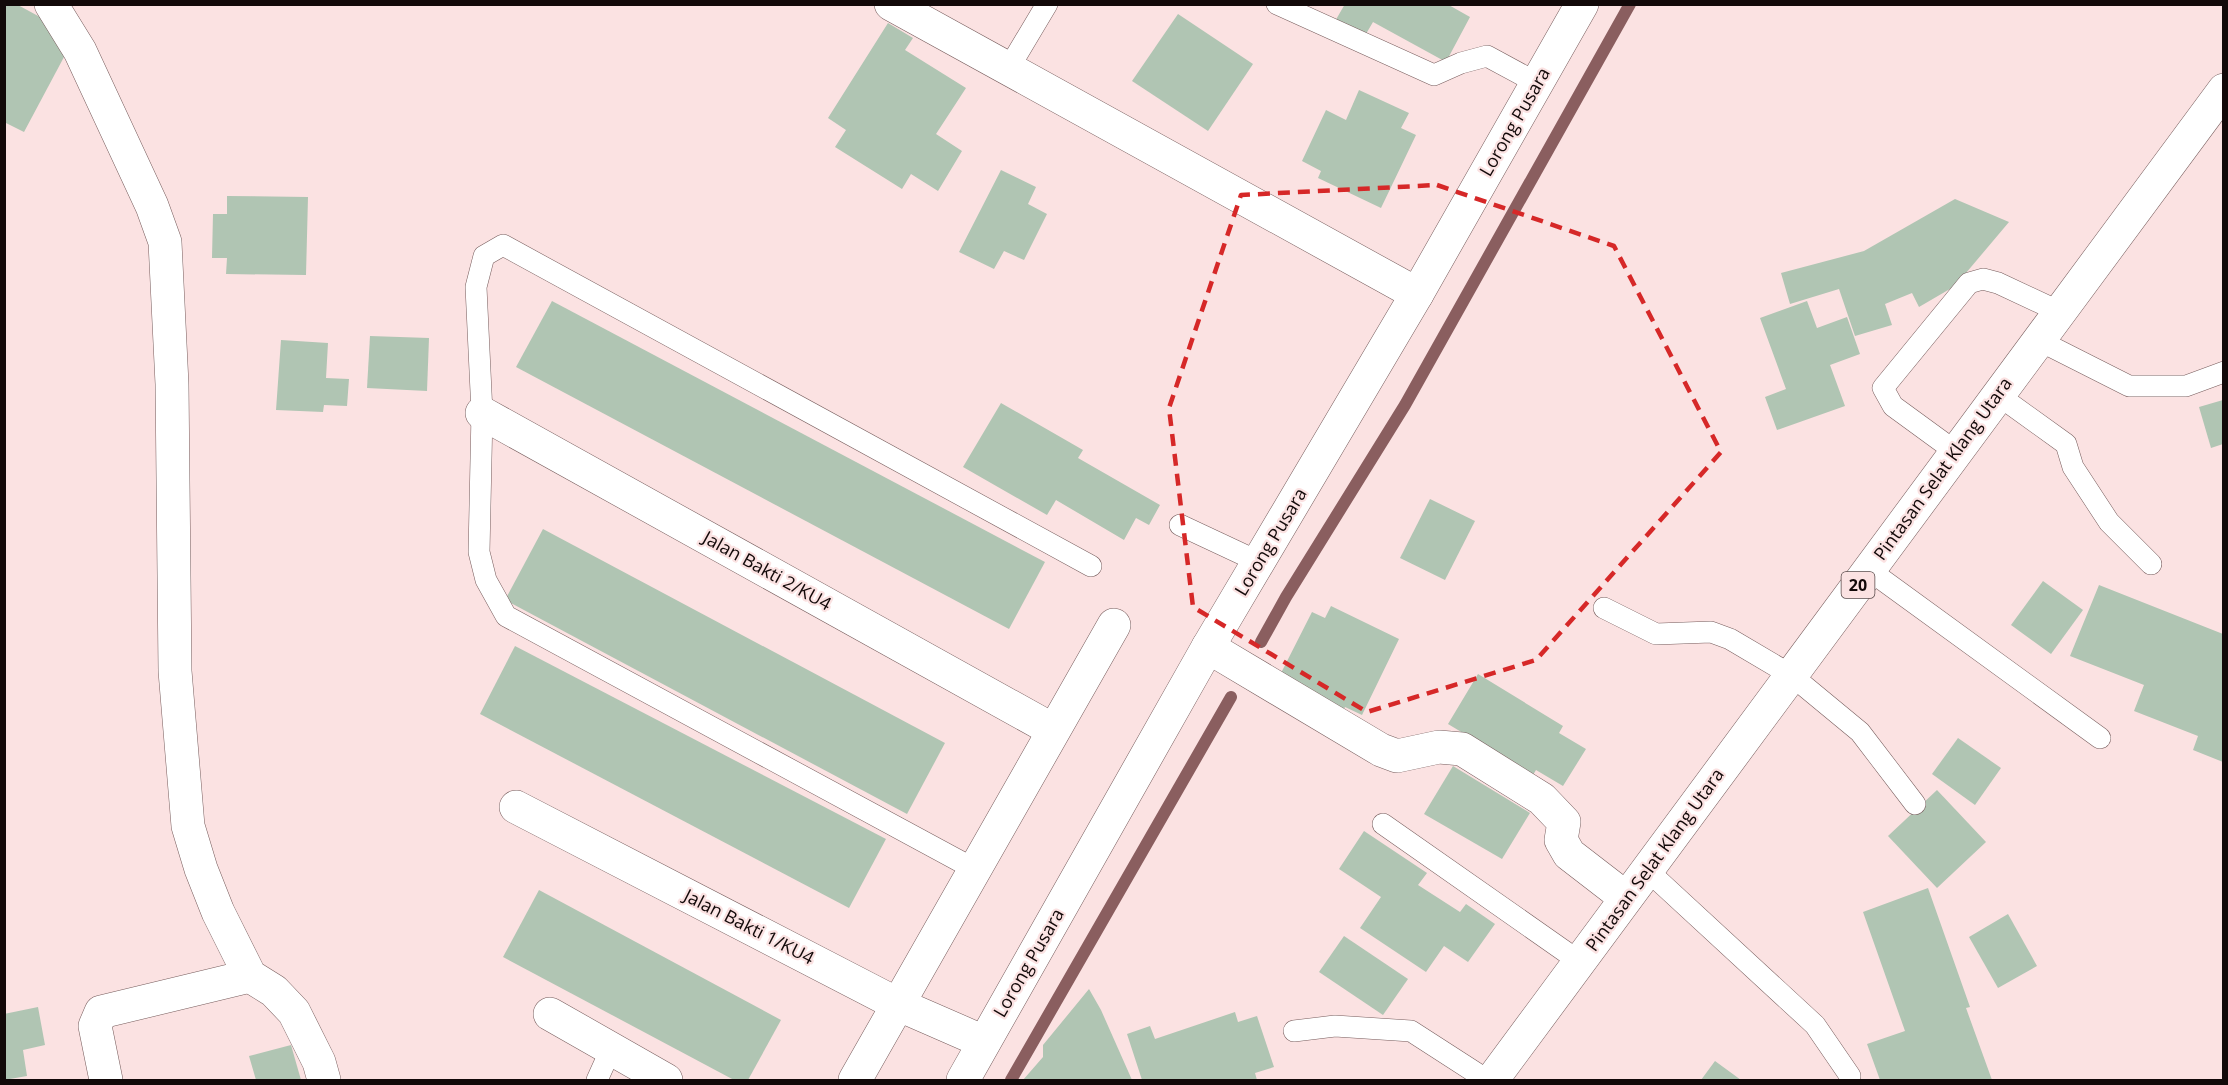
<svg xmlns="http://www.w3.org/2000/svg" width="2228" height="1085" viewBox="0 0 2228 1085" font-family="'Open Sans',sans-serif">
<style>
.lines{fill:none;stroke-linecap:round;stroke-linejoin:round}
.stream{stroke:#8a5e5f;stroke-width:12}
.building{fill:#b0c5b3}
.lane-casing{stroke:#775d5d;stroke-width:22}
.street-casing{stroke:#775d5d;stroke-width:34}
.highway-casing{stroke:#775d5d;stroke-width:34}
.lane{stroke:#fff;stroke-width:21}
.street{stroke:#fff;stroke-width:33}
.highway{stroke:#fff;stroke-width:33}
.marked{fill:none;stroke:#d62828;stroke-width:4.5;stroke-dasharray:12 8;stroke-linejoin:round}
.labels{text-anchor:middle;stroke-width:4.5;stroke-linejoin:round;paint-order:stroke}
.shield{fill:#fbe2e2;stroke:#584a4a;stroke-width:1.5}
.shield-label{font-size:16px;font-weight:bold;fill:#120909}
.street-label{font-size:18px;fill:#120909;stroke:#fbe2e2}
</style>
<rect width="100%" height="100%" fill="#fbe2e2"/>
<g class="lines">
<!-- stream -->
<g class="stream">
<polyline points="1261,642 1286,597 1405,405 1630,4"/>
<polyline points="1011,1080 1231,697"/>
</g>
</g>
<!-- building -->
<g class="building">
<polygon points="4,4 16,4 53,24 64,57 24,132 4,122"/>
<polygon points="1345,4 1447,4 1470,17 1446,62 1373,22 1363,39 1334,23"/>
<polygon points="1178,14 1253,64 1208,131 1132,81"/>
<polygon points="888,23 913,38 905,50 966,88 936,134 962,151 938,191 911,174 902,189 835,147 846,130 828,118"/>
<polygon points="1359,90 1409,113 1401,128 1416,135 1381,208 1318,178 1321,171 1302,161 1326,110 1346,120"/>
<polygon points="1001,170 1036,187 1028,204 1047,214 1024,260 1004,251 994,269 959,252"/>
<polygon points="227,196 308,197 306,275 226,274 227,258 212,258 213,214 227,214"/>
<polygon points="1955,199 2009,222 1955,286 1919,307 1912,293 1885,304 1892,325 1855,336 1839,289 1790,304 1781,273 1864,251"/>
<polygon points="552,301 1045,562 1009,629 516,367"/>
<polygon points="1807,301 1817,328 1847,317 1860,354 1830,365 1845,406 1777,430 1765,397 1786,389 1760,318"/>
<polygon points="370,336 429,338 427,391 367,388"/>
<polygon points="281,340 328,343 326,378 349,379 347,406 324,405 323,412 276,410"/>
<polygon points="2223,400 2223,444 2211,448 2199,407"/>
<polygon points="1001,403 1083,450 1078,458 1160,505 1149,525 1136,518 1124,540 1056,500 1047,515 963,467"/>
<polygon points="1430,499 1475,521 1445,580 1400,558"/>
<polygon points="543,529 945,743 907,814 505,600"/>
<polygon points="2043,581 2083,610 2051,654 2011,625"/>
<polygon points="2099,585 2223,634 2223,762 2193,750 2198,736 2134,711 2144,685 2070,656"/>
<polygon points="1331,606 1399,639 1362,715 1345,707 1339,719 1280,675 1312,612 1325,618"/>
<polygon points="515,646 886,839 849,908 480,714"/>
<polygon points="1478,674 1563,726 1559,733 1586,749 1563,786 1536,770 1533,775 1448,724"/>
<polygon points="1958,738 2001,768 1975,805 1932,774"/>
<polygon points="1453,766 1530,813 1502,859 1424,814"/>
<polygon points="1937,790 1986,842 1937,888 1888,836"/>
<polygon points="1364,831 1427,873 1418,885 1460,912 1466,904 1495,924 1468,962 1444,946 1426,972 1360,928 1381,897 1339,869"/>
<polygon points="1928,888 1970,1007 1966,1008 1992,1080 1880,1080 1867,1044 1905,1031 1863,912"/>
<polygon points="539,890 781,1020 748,1080 734,1080 503,957"/>
<polygon points="2008,914 2037,966 1998,988 1969,937"/>
<polygon points="1344,936 1408,979 1383,1015 1319,972"/>
<polygon points="1089,989 1101,1010 1132,1080 1023,1080 1043,1057 1043,1045"/>
<polygon points="38,1007 45,1045 23,1050 27,1076 4,1080 4,1014"/>
<polygon points="1235,1012 1238,1022 1257,1016 1274,1067 1255,1073 1257,1080 1142,1080 1127,1034 1150,1026 1155,1039"/>
<polygon points="291,1045 301,1080 256,1080 249,1056"/>
<polygon points="1715,1061 1741,1080 1701,1080"/>
</g>
<g class="lines">
<!-- lane casing -->
<g class="lane-casing">
<g id="lane">
<polyline points="1277,4 1434,75 1461,63 1487,56 1537,83"/>
<polyline points="1007,71 1047,4"/>
<polyline points="2038,340 2129,386 2186,386 2224,372"/>
<polyline points="1998,395 2066,444 2073,467 2109,522 2151,564"/>
<polyline points="1956,452 1893,406 1883,388 1969,283 1983,279 1998,283 2060,312"/>
<polyline points="1180,525 1259,562"/>
<polyline points="1869,570 2100,738"/>
<polyline points="1604,608 1656,634 1711,632 1730,639 1791,675 1860,732 1915,804"/>
<polyline points="1383,824 1580,962"/>
<polyline points="976,870 506,616 486,580 479,552 482,413 476,287 484,256 503,245 1091,566"/>
<polyline points="1647,870 1815,1025 1850,1076"/>
<polyline points="1294,1031 1335,1026 1411,1031 1487,1080"/>
<polyline points="597,1080 611,1049"/>
</g>
</g>
<!-- street casing -->
<g class="street-casing">
<g id="street">
<polyline points="51,4 80,51 152,206 165,242 172,384 175,671 188,826 201,869 218,912 250,976 274,991 294,1012 319,1062 324,1080"/>
<polyline points="891,4 1417,294"/>
<polyline points="482,413 1053,730"/>
<polyline points="1208,647 1381,750 1397,756 1439,747 1462,749 1542,799 1564,822 1561,840 1569,854 1626,898"/>
<polyline points="516,807 897,1004 984,1042"/>
<polyline points="550,1014 666,1080"/>
<polyline points="106,1080 95,1026 101,1012 250,976"/>
<polyline points="855,1080 1114,625"/>
<polyline points="963,1080 1208,647 1417,294 1582,4"/>
</g>
</g>
<!-- highway casing -->
<g class="highway-casing">
<polyline id="highway" points="1492,1080 2224,90"/>
</g>
<!-- lane -->
<use href="#lane" class="lane"/>
<!-- street -->
<use href="#street" class="street"/>
<!-- highway -->
<use href="#highway" class="highway"/>
</g>
<!-- marked area -->
<path class="marked" d="M 1437,185 L 1614,246 L 1721,452 L 1536,660 L 1367,712 L 1193,607 L 1169,408 L 1241,195 Z"/>
<g class="labels">
<!-- shield labels -->
<rect class="shield" x="1841.5" y="572" width="33" height="26" rx="4.5"/>
<g class="shield-label">
<text x="1858" y="591">20</text>
</g>
<!-- street labels -->
<g class="street-label">
<text transform="translate(1515 122) rotate(-60)" y="6">Lorong Pusara</text>
<text transform="translate(1943 469) rotate(-54)" y="6">Pintasan Selat Klang Utara</text>
<text transform="translate(1271 542) rotate(-59)" y="6">Lorong Pusara</text>
<text transform="translate(767 571) rotate(29)" y="6">Jalan Bakti 2/KU4</text>
<text transform="translate(1655 860) rotate(-54)" y="6">Pintasan Selat Klang Utara</text>
<text transform="translate(749 927) rotate(27)" y="6">Jalan Bakti 1/KU4</text>
<text transform="translate(1029 963) rotate(-60)" y="6">Lorong Pusara</text>
</g>
</g>
<!-- border -->
<rect width="2228" height="1085" fill="none" stroke="#120909" stroke-width="12"/>
</svg>
